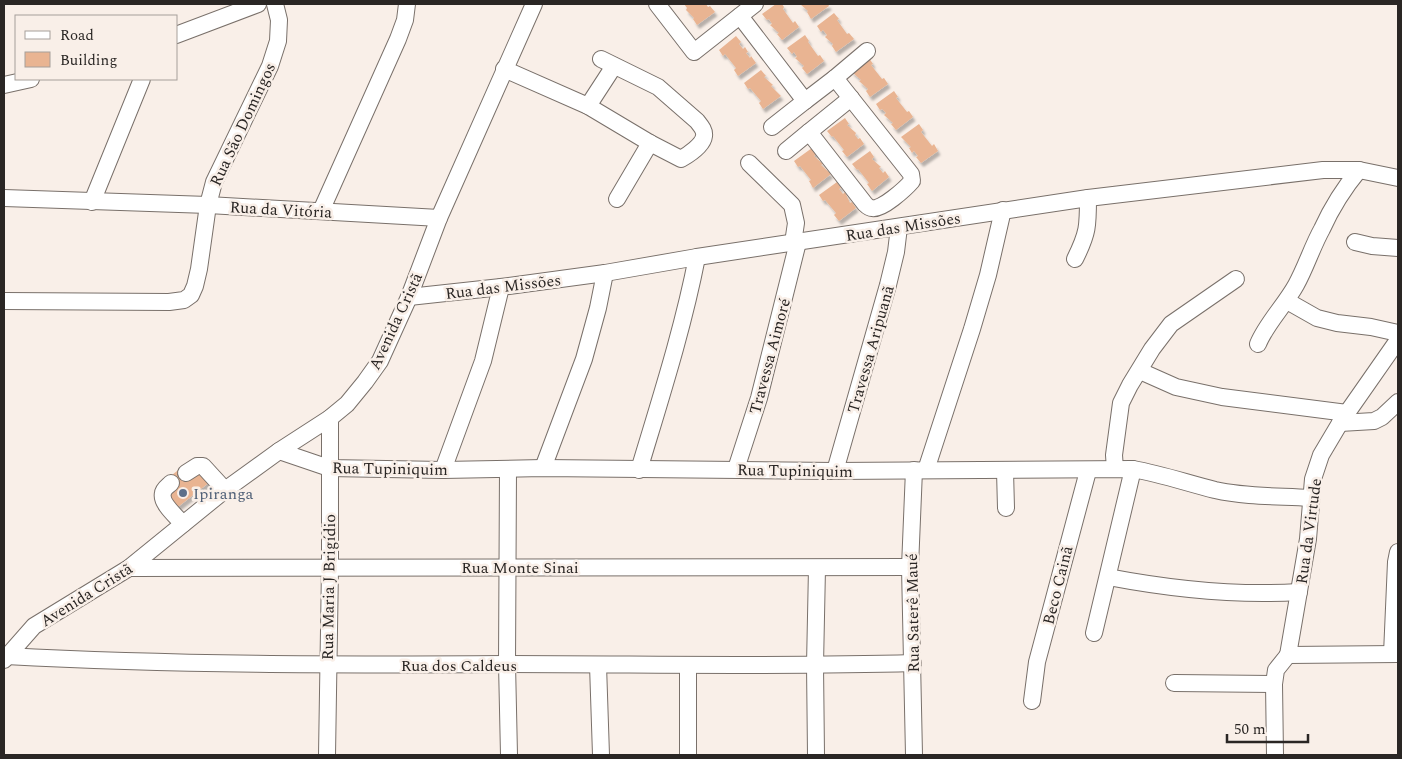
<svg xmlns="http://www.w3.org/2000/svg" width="1402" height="759" viewBox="0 0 1402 759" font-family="Spectral,serif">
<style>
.building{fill:#e9b492;filter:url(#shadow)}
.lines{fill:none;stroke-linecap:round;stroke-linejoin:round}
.minor-casing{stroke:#79706a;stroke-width:18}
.minor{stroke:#fff;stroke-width:16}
.service-dot{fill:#5c6f8a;stroke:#f9efe8;stroke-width:2}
.labels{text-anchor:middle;stroke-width:5;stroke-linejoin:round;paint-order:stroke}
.street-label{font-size:16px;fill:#2a2624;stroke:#f9efe8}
.service-label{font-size:16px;fill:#4e5e75;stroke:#f9efe8;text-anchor:start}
</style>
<defs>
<filter id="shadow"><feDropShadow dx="2.5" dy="4" stdDeviation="1" flood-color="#0004"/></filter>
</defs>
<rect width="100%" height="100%" fill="#f9efe8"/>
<!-- building -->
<g class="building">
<polygon points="684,4 706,4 708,7 710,6 715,12 697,25 693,19 694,18 686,10 687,8"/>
<polygon points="776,4 782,4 784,7 783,9 793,23 795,21 799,27 782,40 777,34 779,33 770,25 772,24 769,19 767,20 762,14"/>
<polygon points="800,4 828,4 829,6 811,19 807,12 808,11"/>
<polygon points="834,13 839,19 837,20 847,34 849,33 854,39 836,52 832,46 833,44 825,37 827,35 823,30 821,32 817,26"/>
<polygon points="805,35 809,41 808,42 818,56 820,55 824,61 807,74 802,68 804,66 795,58 797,57 794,52 792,54 787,48"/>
<polygon points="736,36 741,42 739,44 743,49 745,47 748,52 746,53 750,58 751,56 756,63 738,76 734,70 736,68 725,54 723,56 719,50"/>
<polygon points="869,58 873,64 871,65 882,79 884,78 888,84 870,97 866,91 868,89 859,81 861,80 851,71"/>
<polygon points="761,70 766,76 764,77 773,85 771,86 781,96 763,109 759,103 761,101 750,88 748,89 744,83"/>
<polygon points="894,91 898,97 896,98 907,112 909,111 913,117 896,130 891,124 893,123 884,115 886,113 882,109 880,110 876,104"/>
<polygon points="845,118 849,124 847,125 856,133 855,135 858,139 860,138 864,144 847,157 842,151 844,150 833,136 832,137 827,131"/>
<polygon points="919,124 923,130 921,132 932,146 934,144 938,151 921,163 916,157 918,156 914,151 912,153 909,148 911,147 901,137"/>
<polygon points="812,148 816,154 814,156 823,164 821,165 831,174 813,188 809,181 811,180 800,166 798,167 794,161"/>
<polygon points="870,151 874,157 872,159 881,167 879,168 883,173 885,171 889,177 872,191 867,184 869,183 858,169 857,170 852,164"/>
<polygon points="837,182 841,188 839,189 843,194 845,192 850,203 852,202 856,208 839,221 834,215 836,213 825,200 823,201 819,195"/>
<polygon points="182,467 201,468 211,481 174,510 164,497 167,479"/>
</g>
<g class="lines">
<!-- minor casing -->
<g class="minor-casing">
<g id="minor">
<polyline points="657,4 694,52 755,4"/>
<polyline points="740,16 805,101 835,78 867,51"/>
<polyline points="176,35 258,4"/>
<path d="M 504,69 L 588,106 L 650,143 L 681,159 C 688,155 703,145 704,136 C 705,130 700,125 697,121 L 658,87 L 601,59"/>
<polyline points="4,85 31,79"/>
<polyline points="588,106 614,66"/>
<polyline points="772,127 805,101"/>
<polyline points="809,132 851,98"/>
<path d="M 786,151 L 809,132 L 865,204 C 867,206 869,208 872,208 C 881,211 906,188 912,181 L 911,174 L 835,78"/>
<polyline points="749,163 792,205 796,223 793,243"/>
<polyline points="4,198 208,205 439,218"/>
<polyline points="617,199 650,143"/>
<polyline points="92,202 142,79"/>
<polyline points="321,211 398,39 405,20 407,4"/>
<polyline points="1355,242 1372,246 1398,248"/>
<path d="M 1075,259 C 1088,233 1088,226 1088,198"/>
<polyline points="409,297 501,287 605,273 697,257 1088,198 1323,170 1359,170 1398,178"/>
<polyline points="4,301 169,302 184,300 191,295 195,286 199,269 208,205 214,182 270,66 278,41 279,20 275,4"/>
<polyline points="1287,301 1317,318 1337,323 1371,327 1398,333"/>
<path d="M 1258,344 C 1266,324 1285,305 1296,285 C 1306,267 1312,247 1322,229 C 1332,207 1344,188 1359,170"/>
<polyline points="1140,371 1176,387 1222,397 1347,413"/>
<polyline points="1340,423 1374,421 1382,417 1398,402"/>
<path d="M 279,451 L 329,468 L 443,470 L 543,468 L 835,471 L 1133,469 C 1161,474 1187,483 1215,490 C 1246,497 1279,496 1310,498"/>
<polyline points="543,468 584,359 598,308 605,273"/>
<polyline points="736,469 759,398 798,242"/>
<polyline points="1115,469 1114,455 1121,403 1130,385 1152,349 1171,324 1236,279"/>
<polyline points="443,470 483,361 501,287"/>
<polyline points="508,470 507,664 509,755"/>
<path d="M 639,470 C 660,400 683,329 697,257"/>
<polyline points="914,470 910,567 914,755"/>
<polyline points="926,470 972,329 988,275 1003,210"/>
<polyline points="835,471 888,285 896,252 899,227"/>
<polyline points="1005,471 1006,508"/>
<polyline points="186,473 197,466 203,466 225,490"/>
<path d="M 171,483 C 168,486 163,489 163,493 C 160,503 177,517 183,524"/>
<polyline points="129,568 910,567"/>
<path d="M 1108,577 C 1171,589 1235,596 1299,592"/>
<polyline points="1094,633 1133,469"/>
<polyline points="1392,654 1396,562 1398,552"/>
<polyline points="1288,655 1308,539 1313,479 1321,455 1340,423 1398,340"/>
<polyline points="1288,655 1398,654"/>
<path d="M 6,656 C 173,665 340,665 507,664 C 643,664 778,667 913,663"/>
<polyline points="4,660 34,626 129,568 225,490 279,451 330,418 347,404 365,382 380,361 409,297 439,218 534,4"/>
<polyline points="598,665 601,755"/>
<polyline points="1174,683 1274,684"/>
<polyline points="1032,701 1037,662 1088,471"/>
<polyline points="327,755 330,567 330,418"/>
<polyline points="688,755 688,665"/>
<polyline points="816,755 815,665 817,568"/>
<polyline points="1275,755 1274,684 1276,670 1288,655"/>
</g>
</g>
<!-- minor -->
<use href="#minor" class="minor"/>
</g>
<!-- markers -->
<circle class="service-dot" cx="183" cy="493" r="5"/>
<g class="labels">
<!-- street labels -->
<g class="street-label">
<text transform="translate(242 124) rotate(-65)" y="6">Rua São Domingos</text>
<text transform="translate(281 209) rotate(3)" y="6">Rua da Vitória</text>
<text transform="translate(903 226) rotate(-9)" y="6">Rua das Missões</text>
<text transform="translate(503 286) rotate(-7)" y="6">Rua das Missões</text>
<text transform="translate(395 321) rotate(-65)" y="6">Avenida Cristã</text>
<text transform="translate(870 349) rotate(-74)" y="6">Travessa Aripuanã</text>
<text transform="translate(769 356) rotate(-75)" y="6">Travessa Aimoré</text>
<text transform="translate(390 468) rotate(1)" y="6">Rua Tupiniquim</text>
<text transform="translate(795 470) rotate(1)" y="6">Rua Tupiniquim</text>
<text transform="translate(1308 531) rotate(-82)" y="6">Rua da Virtude</text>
<text x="520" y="573">Rua Monte Sinai</text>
<text transform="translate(1057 585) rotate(-76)" y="6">Beco Cainã</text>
<text transform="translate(328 587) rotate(-89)" y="6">Rua Maria J Brigídio</text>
<text transform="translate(86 594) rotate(-32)" y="6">Avenida Cristã</text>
<text transform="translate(912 613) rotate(-91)" y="6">Rua Saterê Maué</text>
<text x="459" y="671">Rua dos Caldeus</text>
</g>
<!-- service labels -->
<g class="service-label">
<text x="193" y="499">Ipiranga</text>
</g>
</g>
<!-- border -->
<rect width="1402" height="759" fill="none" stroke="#2a2624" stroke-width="10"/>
<!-- legend -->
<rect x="15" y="15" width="162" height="65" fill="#f9efe8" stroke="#a69f9a"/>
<rect x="25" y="31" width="25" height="8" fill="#ffffff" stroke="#a69f9a"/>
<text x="60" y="40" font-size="15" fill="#2a2624">Road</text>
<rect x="25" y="52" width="25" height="15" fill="#e9b492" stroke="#a69f9a"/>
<text x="60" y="65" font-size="15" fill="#2a2624">Building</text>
<!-- scale -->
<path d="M1227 734v8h81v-8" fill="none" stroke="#2a2624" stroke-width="2.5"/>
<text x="1234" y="734" font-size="15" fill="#2a2624" stroke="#f9efe8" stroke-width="4" paint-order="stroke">50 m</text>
</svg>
